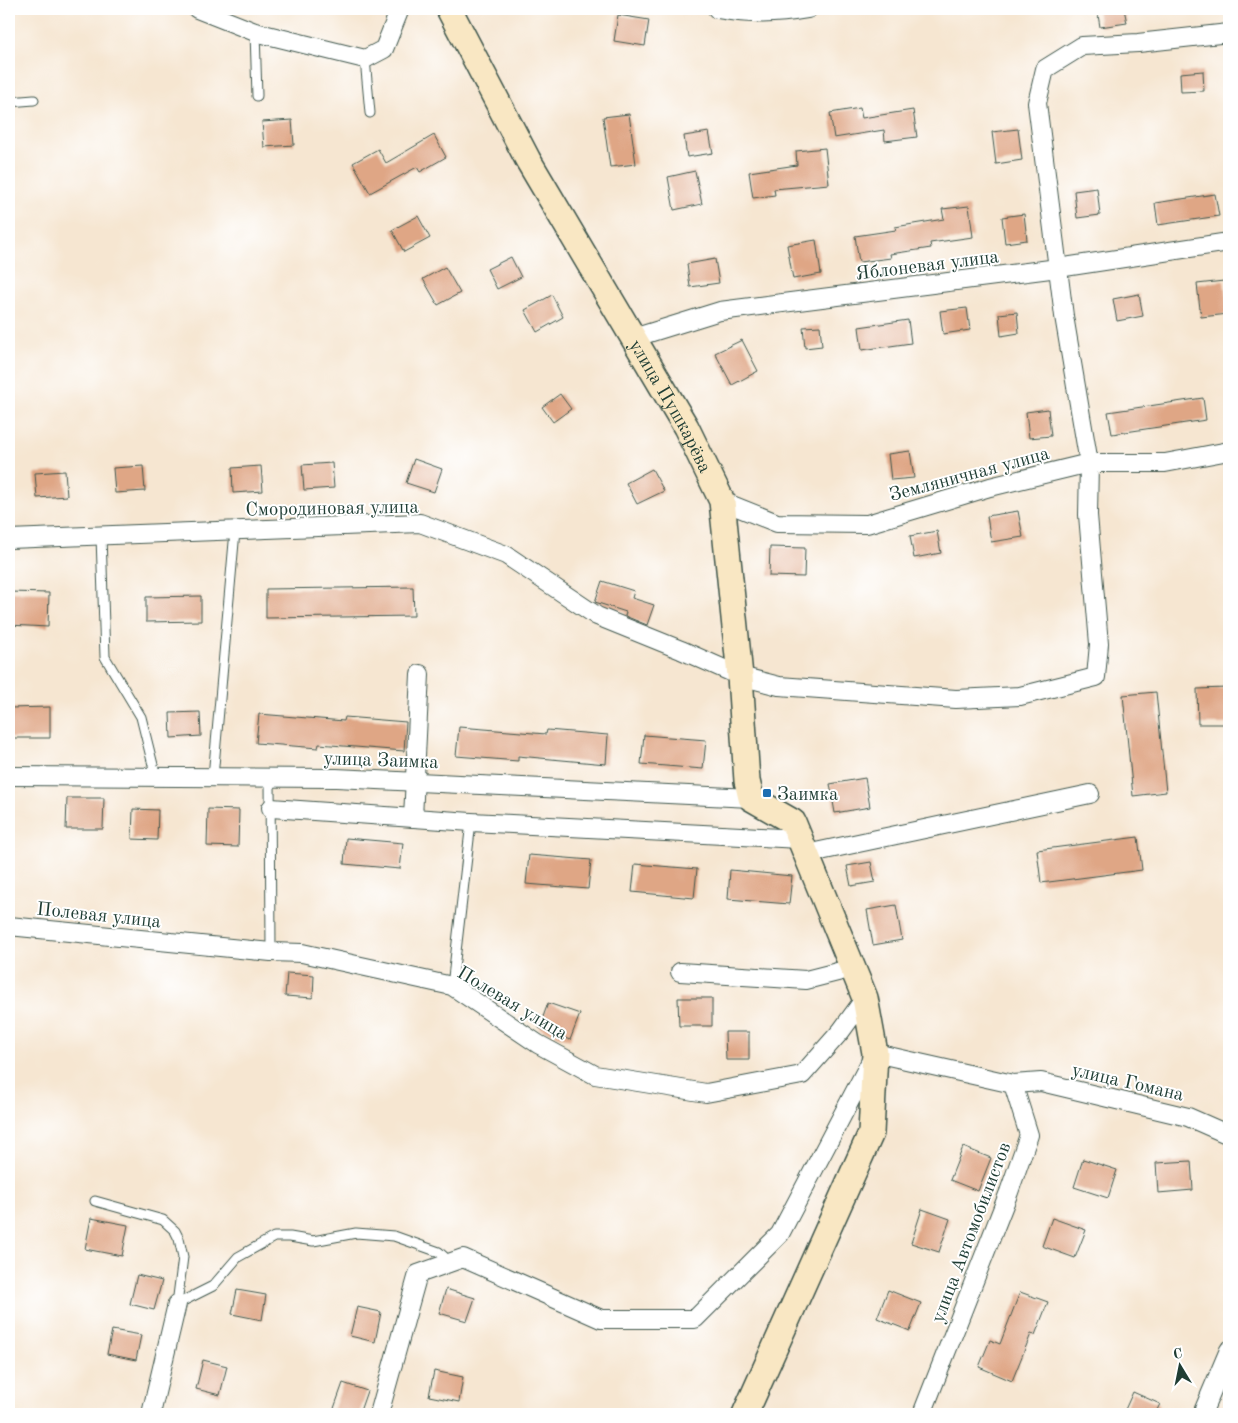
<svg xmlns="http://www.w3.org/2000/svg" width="1238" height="1423" viewBox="0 0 1238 1423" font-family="'Old Standard TT',serif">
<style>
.building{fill:#dfa685}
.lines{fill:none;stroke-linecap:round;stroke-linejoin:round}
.lane-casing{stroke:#3f564c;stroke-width:11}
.street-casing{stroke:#3f564c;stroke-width:20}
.secondary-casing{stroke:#3f564c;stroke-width:28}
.lane{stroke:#fff;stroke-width:9}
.street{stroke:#fff;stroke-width:18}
.secondary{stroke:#f9e7c3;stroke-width:25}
.poi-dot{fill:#1f6fb2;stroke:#fff;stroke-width:2}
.labels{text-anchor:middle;stroke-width:4;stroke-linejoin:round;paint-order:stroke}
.street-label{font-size:19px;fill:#1f3d34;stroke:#fff}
.poi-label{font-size:19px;fill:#1f3d34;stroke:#fff;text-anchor:start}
</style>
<rect width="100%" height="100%" fill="#fff"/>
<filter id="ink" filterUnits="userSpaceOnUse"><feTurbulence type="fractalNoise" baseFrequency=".02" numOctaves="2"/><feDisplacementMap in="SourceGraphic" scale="10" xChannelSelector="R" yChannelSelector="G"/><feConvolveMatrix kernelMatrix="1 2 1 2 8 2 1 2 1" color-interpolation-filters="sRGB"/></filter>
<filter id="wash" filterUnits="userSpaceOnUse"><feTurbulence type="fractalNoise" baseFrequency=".0096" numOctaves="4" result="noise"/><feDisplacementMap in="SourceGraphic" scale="20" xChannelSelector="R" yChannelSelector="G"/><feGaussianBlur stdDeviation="1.12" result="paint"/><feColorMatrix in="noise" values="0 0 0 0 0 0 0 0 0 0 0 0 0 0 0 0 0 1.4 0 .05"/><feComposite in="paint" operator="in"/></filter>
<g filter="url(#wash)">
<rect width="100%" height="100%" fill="#f6e6d1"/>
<g id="blocks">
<!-- building -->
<g class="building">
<polygon points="1097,9 1124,9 1127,23 1100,27"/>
<polygon points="618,15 649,20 645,46 614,41"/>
<polygon points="1203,71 1204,91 1181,92 1180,73"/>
<polygon points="860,108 862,118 913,110 917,137 885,141 884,130 834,138 830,113"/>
<polygon points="629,114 636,164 610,167 603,117"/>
<polygon points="292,120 294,145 264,147 262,122"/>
<polygon points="1018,129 1022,160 996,164 992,132"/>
<polygon points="709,132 713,153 687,157 684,136"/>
<polygon points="434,135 446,157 420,172 417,167 370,193 353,163 378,149 386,163"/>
<polygon points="825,148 829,184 774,189 775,195 753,198 749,172 797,165 796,151"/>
<polygon points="695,171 702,204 674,210 668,177"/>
<polygon points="1097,188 1100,215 1077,218 1074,191"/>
<polygon points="1215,194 1219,216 1158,225 1155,203"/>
<polygon points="969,206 973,237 930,243 931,248 890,254 891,258 859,262 855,236 896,230 895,227 944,219 942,209"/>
<polygon points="1024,214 1027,240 1005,243 1002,217"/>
<polygon points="418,216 430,238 404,252 392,230"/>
<polygon points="816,240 821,274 793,279 787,245"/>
<polygon points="511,257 521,277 497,289 487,269"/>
<polygon points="715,259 719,283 690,287 687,264"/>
<polygon points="445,267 460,293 438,305 423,279"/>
<polygon points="1224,281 1228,314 1201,317 1197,284"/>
<polygon points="1139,294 1143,316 1117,321 1113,299"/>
<polygon points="552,295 563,317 537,332 525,310"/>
<polygon points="967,308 970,330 943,334 940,311"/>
<polygon points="1017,312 1019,333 1001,336 999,314"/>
<polygon points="908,320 911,343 862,350 859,327"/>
<polygon points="820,326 822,346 805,348 803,327"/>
<polygon points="742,340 758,371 732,385 715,353"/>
<polygon points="560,394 571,409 553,422 542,407"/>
<polygon points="1203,398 1206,420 1112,434 1108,412"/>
<polygon points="1048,409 1051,436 1029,438 1026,412"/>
<polygon points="910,451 914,478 891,480 888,454"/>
<polygon points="414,459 442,469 434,492 406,483"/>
<polygon points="332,463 334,488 304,490 302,465"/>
<polygon points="143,466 145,491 115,493 113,468"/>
<polygon points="261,466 263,491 233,493 232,468"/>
<polygon points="652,469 664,491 637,504 626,483"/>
<polygon points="65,471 67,496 37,498 35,473"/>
<polygon points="1018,511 1023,537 991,542 987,516"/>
<polygon points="937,531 941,553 914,558 910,536"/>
<polygon points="770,547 805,548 804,577 769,576"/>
<polygon points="602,581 634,591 632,598 654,605 647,625 625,616 626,612 595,602"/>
<polygon points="413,587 414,616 266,618 266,589"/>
<polygon points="9,592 49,593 48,627 9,625"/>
<polygon points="201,596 201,621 146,622 146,597"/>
<polygon points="1227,688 1228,724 1198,724 1197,689"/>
<polygon points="1156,692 1166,792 1133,796 1123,695"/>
<polygon points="50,707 50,738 9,738 9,708"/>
<polygon points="200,712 201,736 171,738 170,713"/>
<polygon points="259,714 344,721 345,717 406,722 404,751 319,744 318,748 256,743"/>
<polygon points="459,727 546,734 547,730 608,735 606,764 518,756 518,761 456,756"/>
<polygon points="644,735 706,740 703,769 641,764"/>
<polygon points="865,778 870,807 835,813 830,784"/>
<polygon points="67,798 104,798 103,829 66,829"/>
<polygon points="133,809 158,810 157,840 132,839"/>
<polygon points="208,809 239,810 238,847 207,846"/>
<polygon points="1138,837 1142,870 1041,883 1037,850"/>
<polygon points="346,838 403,843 400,869 344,864"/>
<polygon points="529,855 591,860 588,889 526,884"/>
<polygon points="871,862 875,882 851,886 847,866"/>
<polygon points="635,864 697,869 694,898 632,892"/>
<polygon points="730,870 792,876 789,904 728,899"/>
<polygon points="896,905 902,940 873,945 867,910"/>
<polygon points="287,973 314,975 313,998 285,996"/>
<polygon points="678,998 712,998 712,1026 679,1026"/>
<polygon points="548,1003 580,1014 570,1040 539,1028"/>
<polygon points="725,1032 749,1032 749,1060 726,1060"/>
<polygon points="963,1147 991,1158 978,1191 950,1180"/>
<polygon points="1083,1159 1117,1170 1108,1198 1074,1187"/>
<polygon points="1191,1161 1193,1190 1158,1193 1156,1163"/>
<polygon points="922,1209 950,1219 939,1252 911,1243"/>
<polygon points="91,1218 128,1225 122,1256 85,1249"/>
<polygon points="1052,1218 1086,1230 1075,1258 1042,1246"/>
<polygon points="137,1275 162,1281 154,1310 130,1304"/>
<polygon points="446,1289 475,1298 467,1321 439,1313"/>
<polygon points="237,1290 266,1295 262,1320 232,1314"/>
<polygon points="888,1290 921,1303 910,1331 877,1318"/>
<polygon points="1020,1292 1048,1302 1035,1335 1031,1334 1012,1381 979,1367 990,1340 1000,1344"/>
<polygon points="357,1307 381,1312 375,1342 350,1336"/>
<polygon points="112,1330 141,1335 136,1360 107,1354"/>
<polygon points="203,1360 227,1366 220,1395 196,1389"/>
<polygon points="434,1371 463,1377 459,1402 429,1396"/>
<polygon points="343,1383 367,1391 359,1414 332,1414"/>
<polygon points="1133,1392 1160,1404 1155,1414 1123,1414"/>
</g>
</g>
</g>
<g filter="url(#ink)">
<use href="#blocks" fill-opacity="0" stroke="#3f564c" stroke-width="1"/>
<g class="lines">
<!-- lane casing -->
<g class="lane-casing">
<g id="lane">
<polyline points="255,32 257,96"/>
<polyline points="365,59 370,113"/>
<polyline points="9,102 34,100"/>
<polyline points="101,536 105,657 141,717 156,777"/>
<polyline points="213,777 235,531"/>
<polyline points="270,777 271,952"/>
<polyline points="452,986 471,822"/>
<polyline points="95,1201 163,1220 175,1231 179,1239 183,1257 177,1304"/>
<polyline points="177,1304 213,1286 238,1257 274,1237 290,1237 313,1241 356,1233 394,1236 439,1252 450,1262"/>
</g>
</g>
<!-- street casing -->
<g class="street-casing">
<g id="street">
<polyline points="197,9 255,32 365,59 384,49 400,9"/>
<path d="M 717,9 C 751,15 774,15 808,9"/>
<polyline points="633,338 720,311 1058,268 1229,242"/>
<polyline points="722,501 777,523 867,524 990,487 1089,463 1165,463 1229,451"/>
<polyline points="9,539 420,523 506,555 597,616 681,650 740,676 779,686 956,699 1020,696 1096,677 1099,644 1088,515 1089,463 1064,316 1037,103 1045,69 1082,46 1138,43 1229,33"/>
<polyline points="9,776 336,778 751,798"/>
<polyline points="271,808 471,822 800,839"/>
<polyline points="413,818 420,674"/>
<polyline points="806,854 1090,794"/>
<polyline points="9,926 271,952 302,953 452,986 538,1044 595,1075 706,1093 802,1075 841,1031 865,998"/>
<polyline points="680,972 806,980 853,968"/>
<polyline points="1013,1084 1041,1082 1188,1117 1229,1135"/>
<polyline points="151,1414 177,1304"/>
<polyline points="379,1414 418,1274 463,1258 601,1319 695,1319 780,1234 875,1053 1013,1084 1029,1135 1009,1192 922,1414"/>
<polyline points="1202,1414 1229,1350"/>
</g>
</g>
<!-- secondary casing -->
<g class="secondary-casing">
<g id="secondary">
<path id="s1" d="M 449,9 L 528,160 L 686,427 L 722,501 L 740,676 L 747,781 L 751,798 L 793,822 L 865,998 L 875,1053 L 871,1133 L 745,1414"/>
</g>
</g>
<!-- lane -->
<use href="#lane" class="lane"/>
<!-- street -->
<use href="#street" class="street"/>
<!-- secondary -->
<use href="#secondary" class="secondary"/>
</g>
</g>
<!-- markers -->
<rect class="poi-dot" x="762" y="788" width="10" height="10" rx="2.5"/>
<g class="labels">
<!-- street labels -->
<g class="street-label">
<text transform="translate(927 264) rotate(-7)" y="7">Яблоневая улица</text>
<text dy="7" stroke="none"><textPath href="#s1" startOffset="455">улица Пушкарёва</textPath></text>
<text transform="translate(969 473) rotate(-15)" y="7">Земляничная улица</text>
<text transform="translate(332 507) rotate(-1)" y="7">Смородиновая улица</text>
<text transform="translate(381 759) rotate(2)" y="7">улица Заимка</text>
<text transform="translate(99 914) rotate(6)" y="7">Полевая улица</text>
<text transform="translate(513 1002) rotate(31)" y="7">Полевая улица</text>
<text transform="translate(1128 1081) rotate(13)" y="7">улица Гомана</text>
<text transform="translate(970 1232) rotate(-69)" y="7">улица Автомобилистов</text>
</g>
<!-- poi labels -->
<g class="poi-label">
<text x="777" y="800">Заимка</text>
</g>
</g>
<!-- margin -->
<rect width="1238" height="1423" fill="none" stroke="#fff" stroke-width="30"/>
<!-- north arrow -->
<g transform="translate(1180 1366) rotate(350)" stroke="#ffffff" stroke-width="4" paint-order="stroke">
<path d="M0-4L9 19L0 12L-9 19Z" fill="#1f3d34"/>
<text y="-8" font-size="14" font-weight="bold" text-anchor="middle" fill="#1f3d34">С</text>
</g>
</svg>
